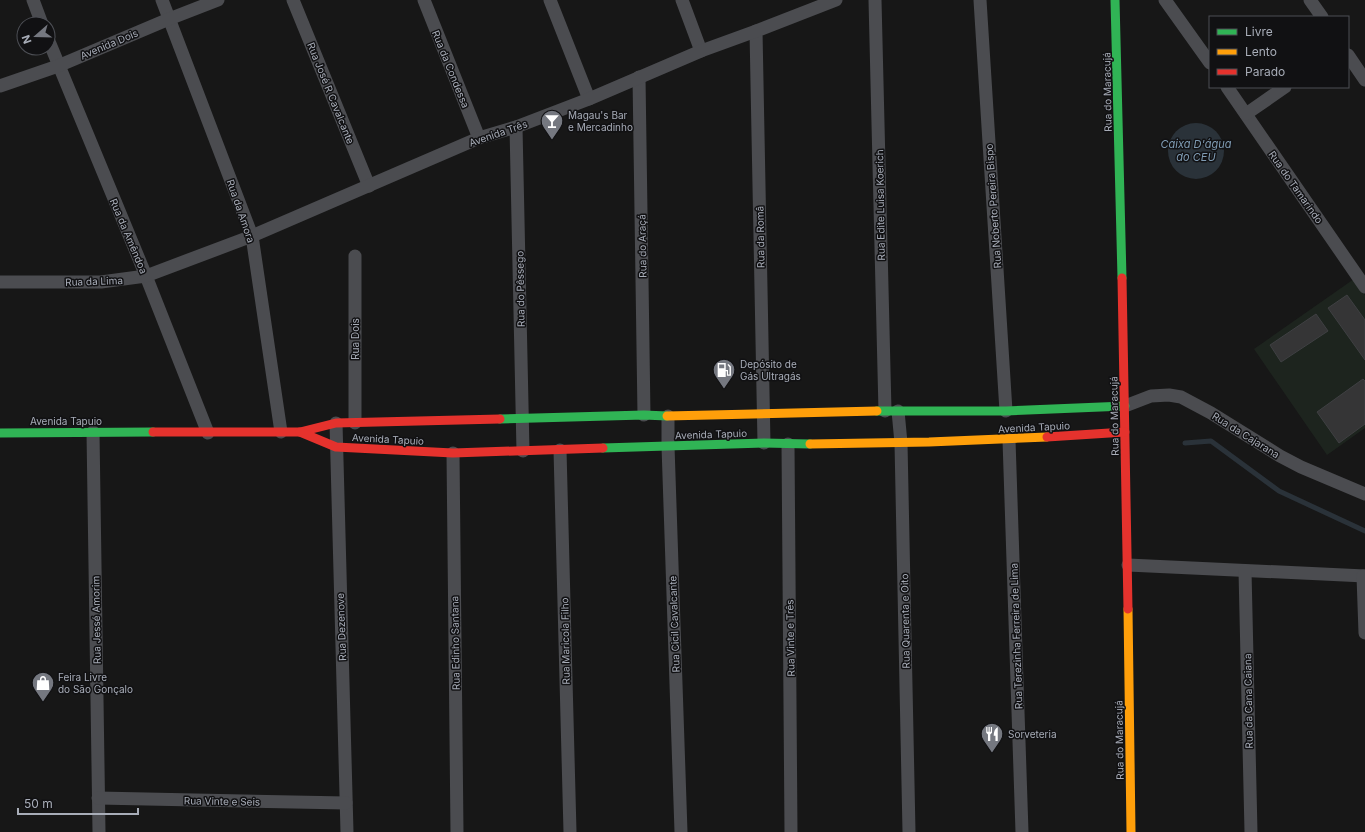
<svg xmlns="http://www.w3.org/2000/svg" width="1365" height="832" viewBox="0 0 1365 832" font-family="Inter,sans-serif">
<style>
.green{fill:#1d241e}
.water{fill:#2a3239}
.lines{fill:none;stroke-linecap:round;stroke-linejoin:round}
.stream{stroke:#2a3239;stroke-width:5}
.building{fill:#353536;stroke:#3f4043}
.street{stroke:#4b4c50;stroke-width:13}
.fast{stroke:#30b455;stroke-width:9}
.slow{stroke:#ff9f0a;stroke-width:9}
.jam{stroke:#e5322d;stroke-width:9}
.labels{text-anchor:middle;stroke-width:3;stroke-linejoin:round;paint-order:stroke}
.street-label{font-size:10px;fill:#a8adb8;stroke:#111113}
.poi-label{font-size:10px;fill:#a8adb8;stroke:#111113;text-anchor:start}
.water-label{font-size:11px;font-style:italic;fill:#7f9bb3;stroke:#111113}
</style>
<rect width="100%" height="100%" fill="#171717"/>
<!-- green -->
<polygon class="green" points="1354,279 1365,295 1365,428 1327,455 1254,349"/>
<!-- water -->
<circle class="water" cx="1196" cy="151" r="28"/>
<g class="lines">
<!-- stream -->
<polyline class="stream" points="1185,443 1211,441 1279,491 1365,531"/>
</g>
<!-- building -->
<g class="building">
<polygon points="1347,295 1365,320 1365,360 1328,308"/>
<polygon points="1316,314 1328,331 1281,362 1270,345"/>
<polygon points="1363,379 1365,381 1365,424 1339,443 1317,412"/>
</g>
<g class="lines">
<!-- street -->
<g class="street">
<polyline points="33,0 42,24"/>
<polyline points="162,0 252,236 281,432"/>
<polyline points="293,0 369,186"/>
<polyline points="424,0 479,138"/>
<polyline points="550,0 589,99"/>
<polyline points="682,0 701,51"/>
<polyline points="875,0 885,411"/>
<polyline points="980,0 1006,411"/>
<polyline points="1165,0 1210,63"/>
<polyline points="1310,0 1322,17"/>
<polyline points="756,31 764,443"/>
<polyline points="48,39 146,276 208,433"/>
<polyline points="1348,55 1365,80"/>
<polyline points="639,77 644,415"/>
<polyline points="0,86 58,66 169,19 218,0"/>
<polyline points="1227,87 1365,287"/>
<polyline points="1246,114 1285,87"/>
<polyline points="516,127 523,451"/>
<polyline points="355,256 355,423"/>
<polyline points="0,282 101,282 146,276 252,236 479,138 516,127 589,99 701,51 756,31 836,0"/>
<polyline points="1125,406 1151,396 1169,395 1181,397 1211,413 1280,456 1301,467 1365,494"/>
<polyline points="898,411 901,443 909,832"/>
<polyline points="668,416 668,446 681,832"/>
<polyline points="336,423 347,832"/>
<polyline points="93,432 99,832"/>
<polyline points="1009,440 1022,832"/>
<polyline points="788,444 791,832"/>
<polyline points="560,450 570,832"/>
<polyline points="453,453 457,832"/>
<polyline points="1128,565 1365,576"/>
<polyline points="1245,571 1251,832"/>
<polyline points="1363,576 1365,633"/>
<polyline points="98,798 346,803"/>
</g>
<!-- fast -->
<g class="fast">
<polyline points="1115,0 1122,278"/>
<polyline points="877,411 1006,411 1125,406"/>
<polyline points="500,419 644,415 667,416"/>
<polyline points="0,433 153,432"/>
<polyline points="603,448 764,443 810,444"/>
</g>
<!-- slow -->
<g class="slow">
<polyline points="667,416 877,411"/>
<polyline points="810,444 929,442 1047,437"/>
<polyline points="1128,609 1131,832"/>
</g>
<!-- jam -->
<g class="jam">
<polyline points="1122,278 1128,609"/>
<polyline points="153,432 300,432 336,423 500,419"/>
<polyline points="300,432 336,447 453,453 603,448"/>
<polyline points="1047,437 1125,432"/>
</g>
</g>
<!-- icons -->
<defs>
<g id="bar-pin" transform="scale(1.15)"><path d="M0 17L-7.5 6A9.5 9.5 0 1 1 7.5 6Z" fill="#757880" stroke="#111113"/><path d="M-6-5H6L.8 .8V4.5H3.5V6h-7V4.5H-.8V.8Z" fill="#fff"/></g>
<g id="fuel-pin" transform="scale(1.15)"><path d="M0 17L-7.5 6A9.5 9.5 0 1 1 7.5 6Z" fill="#757880" stroke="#111113"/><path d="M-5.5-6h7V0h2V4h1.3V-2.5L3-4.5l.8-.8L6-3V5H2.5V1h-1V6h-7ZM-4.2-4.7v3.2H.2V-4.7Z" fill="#fff"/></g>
<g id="shop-pin" transform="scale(1.15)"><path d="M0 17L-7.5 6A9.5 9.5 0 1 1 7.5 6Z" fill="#757880" stroke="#111113"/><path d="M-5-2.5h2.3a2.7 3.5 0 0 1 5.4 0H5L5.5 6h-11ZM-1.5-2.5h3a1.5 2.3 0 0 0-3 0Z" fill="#fff"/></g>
<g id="restaurant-pin" transform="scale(1.15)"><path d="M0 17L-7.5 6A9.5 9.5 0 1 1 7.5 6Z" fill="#757880" stroke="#111113"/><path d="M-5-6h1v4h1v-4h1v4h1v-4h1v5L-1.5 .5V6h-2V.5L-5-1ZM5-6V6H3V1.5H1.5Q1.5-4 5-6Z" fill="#fff"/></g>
</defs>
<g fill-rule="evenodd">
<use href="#bar-pin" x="552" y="121"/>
<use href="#fuel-pin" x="724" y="370"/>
<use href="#shop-pin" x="43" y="683"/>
<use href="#restaurant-pin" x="992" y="734"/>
</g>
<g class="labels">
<!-- street labels -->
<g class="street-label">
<text transform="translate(109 44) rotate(-23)" y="4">Avenida Dois</text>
<text transform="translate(451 69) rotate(68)" y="4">Rua da Condessa</text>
<text transform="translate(1107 92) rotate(-91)" y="4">Rua do Maracujá</text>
<text transform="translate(331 93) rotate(68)" y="4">Rua José R Cavalcante</text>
<text transform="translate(498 133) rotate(-19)" y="4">Avenida Três</text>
<text transform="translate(1296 187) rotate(55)" y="4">Rua do Tamarindo</text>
<text transform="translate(880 205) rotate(-91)" y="4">Rua Edite Luisa Koerich</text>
<text transform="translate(993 206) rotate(-94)" y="4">Rua Noberto Pereira Bispo</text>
<text transform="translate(241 211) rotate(71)" y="4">Rua da Amora</text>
<text transform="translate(129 236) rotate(67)" y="4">Rua da Amêndoa</text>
<text transform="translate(760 237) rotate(-91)" y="4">Rua da Româ</text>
<text transform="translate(642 246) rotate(-91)" y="4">Rua do Araçá</text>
<text transform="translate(94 281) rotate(-2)" y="4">Rua da Lima</text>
<text transform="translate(520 289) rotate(-91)" y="4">Rua do Pêssego</text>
<text transform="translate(355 339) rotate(-90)" y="4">Rua Dois</text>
<text transform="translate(1114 416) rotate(-91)" y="4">Rua do Maracujá</text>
<text x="66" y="425">Avenida Tapuio</text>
<text transform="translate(1034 427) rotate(-3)" y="4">Avenida Tapuio</text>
<text transform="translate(711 434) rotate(-2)" y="4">Avenida Tapuio</text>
<text transform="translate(1246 435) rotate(32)" y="4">Rua da Cajarana</text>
<text transform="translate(388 439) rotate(3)" y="4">Avenida Tapuio</text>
<text transform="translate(96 620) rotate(-91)" y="4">Rua Jessé Amorim</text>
<text transform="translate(905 621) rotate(-91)" y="4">Rua Quarenta e Oito</text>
<text transform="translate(674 624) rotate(-92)" y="4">Rua Cicil Cavalcante</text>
<text transform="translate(341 627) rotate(-92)" y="4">Rua Dezenove</text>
<text transform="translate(1016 636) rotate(-92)" y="4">Rua Terezinha Ferreira de Lima</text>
<text transform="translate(790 638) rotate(-91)" y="4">Rua Vinte e Três</text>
<text transform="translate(565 641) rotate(-91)" y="4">Rua Maricola Filho</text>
<text transform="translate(455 643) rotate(-91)" y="4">Rua Edinho Santana</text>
<text transform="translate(1248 701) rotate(-91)" y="4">Rua da Cana Caiana</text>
<text transform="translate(1119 740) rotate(-91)" y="4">Rua do Maracujá</text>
<text transform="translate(222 801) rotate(1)" y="4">Rua Vinte e Seis</text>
</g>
<!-- poi labels -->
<g class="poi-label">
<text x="568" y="119">Magau's Bar<tspan x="568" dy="12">e Mercadinho</tspan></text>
<text x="740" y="368">Depósito de<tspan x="740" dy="12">Gás Ultragás</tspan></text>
<text x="58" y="681">Feira Livre<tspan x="58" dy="12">do São Gonçalo</tspan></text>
<text x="1008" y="738">Sorveteria</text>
</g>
<!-- water labels -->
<g class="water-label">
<text x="1196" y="148">Caixa D'água<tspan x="1196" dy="13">do CEU</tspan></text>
</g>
</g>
<!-- legend -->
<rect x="1209" y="16" width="140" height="72" fill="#111113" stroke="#4d4f55"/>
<rect x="1217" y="29" width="20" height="6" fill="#30b455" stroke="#4d4f55"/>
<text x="1245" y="36" font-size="12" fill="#a8adb8">Livre</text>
<rect x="1217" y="49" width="20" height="6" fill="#ff9f0a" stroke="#4d4f55"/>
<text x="1245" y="56" font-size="12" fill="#a8adb8">Lento</text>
<rect x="1217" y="69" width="20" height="6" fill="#e5322d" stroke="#4d4f55"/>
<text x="1245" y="76" font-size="12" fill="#a8adb8">Parado</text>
<!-- north arrow -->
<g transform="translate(36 36) rotate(250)"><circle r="19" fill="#111113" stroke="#4d4f55"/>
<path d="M0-3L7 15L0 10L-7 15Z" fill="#757880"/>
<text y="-6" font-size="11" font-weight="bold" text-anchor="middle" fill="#a8adb8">N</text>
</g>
<!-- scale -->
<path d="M18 808v6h120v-6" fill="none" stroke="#a8adb8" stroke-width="2"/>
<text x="24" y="808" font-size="12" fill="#a8adb8" stroke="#111113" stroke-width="3" paint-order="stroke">50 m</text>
</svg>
